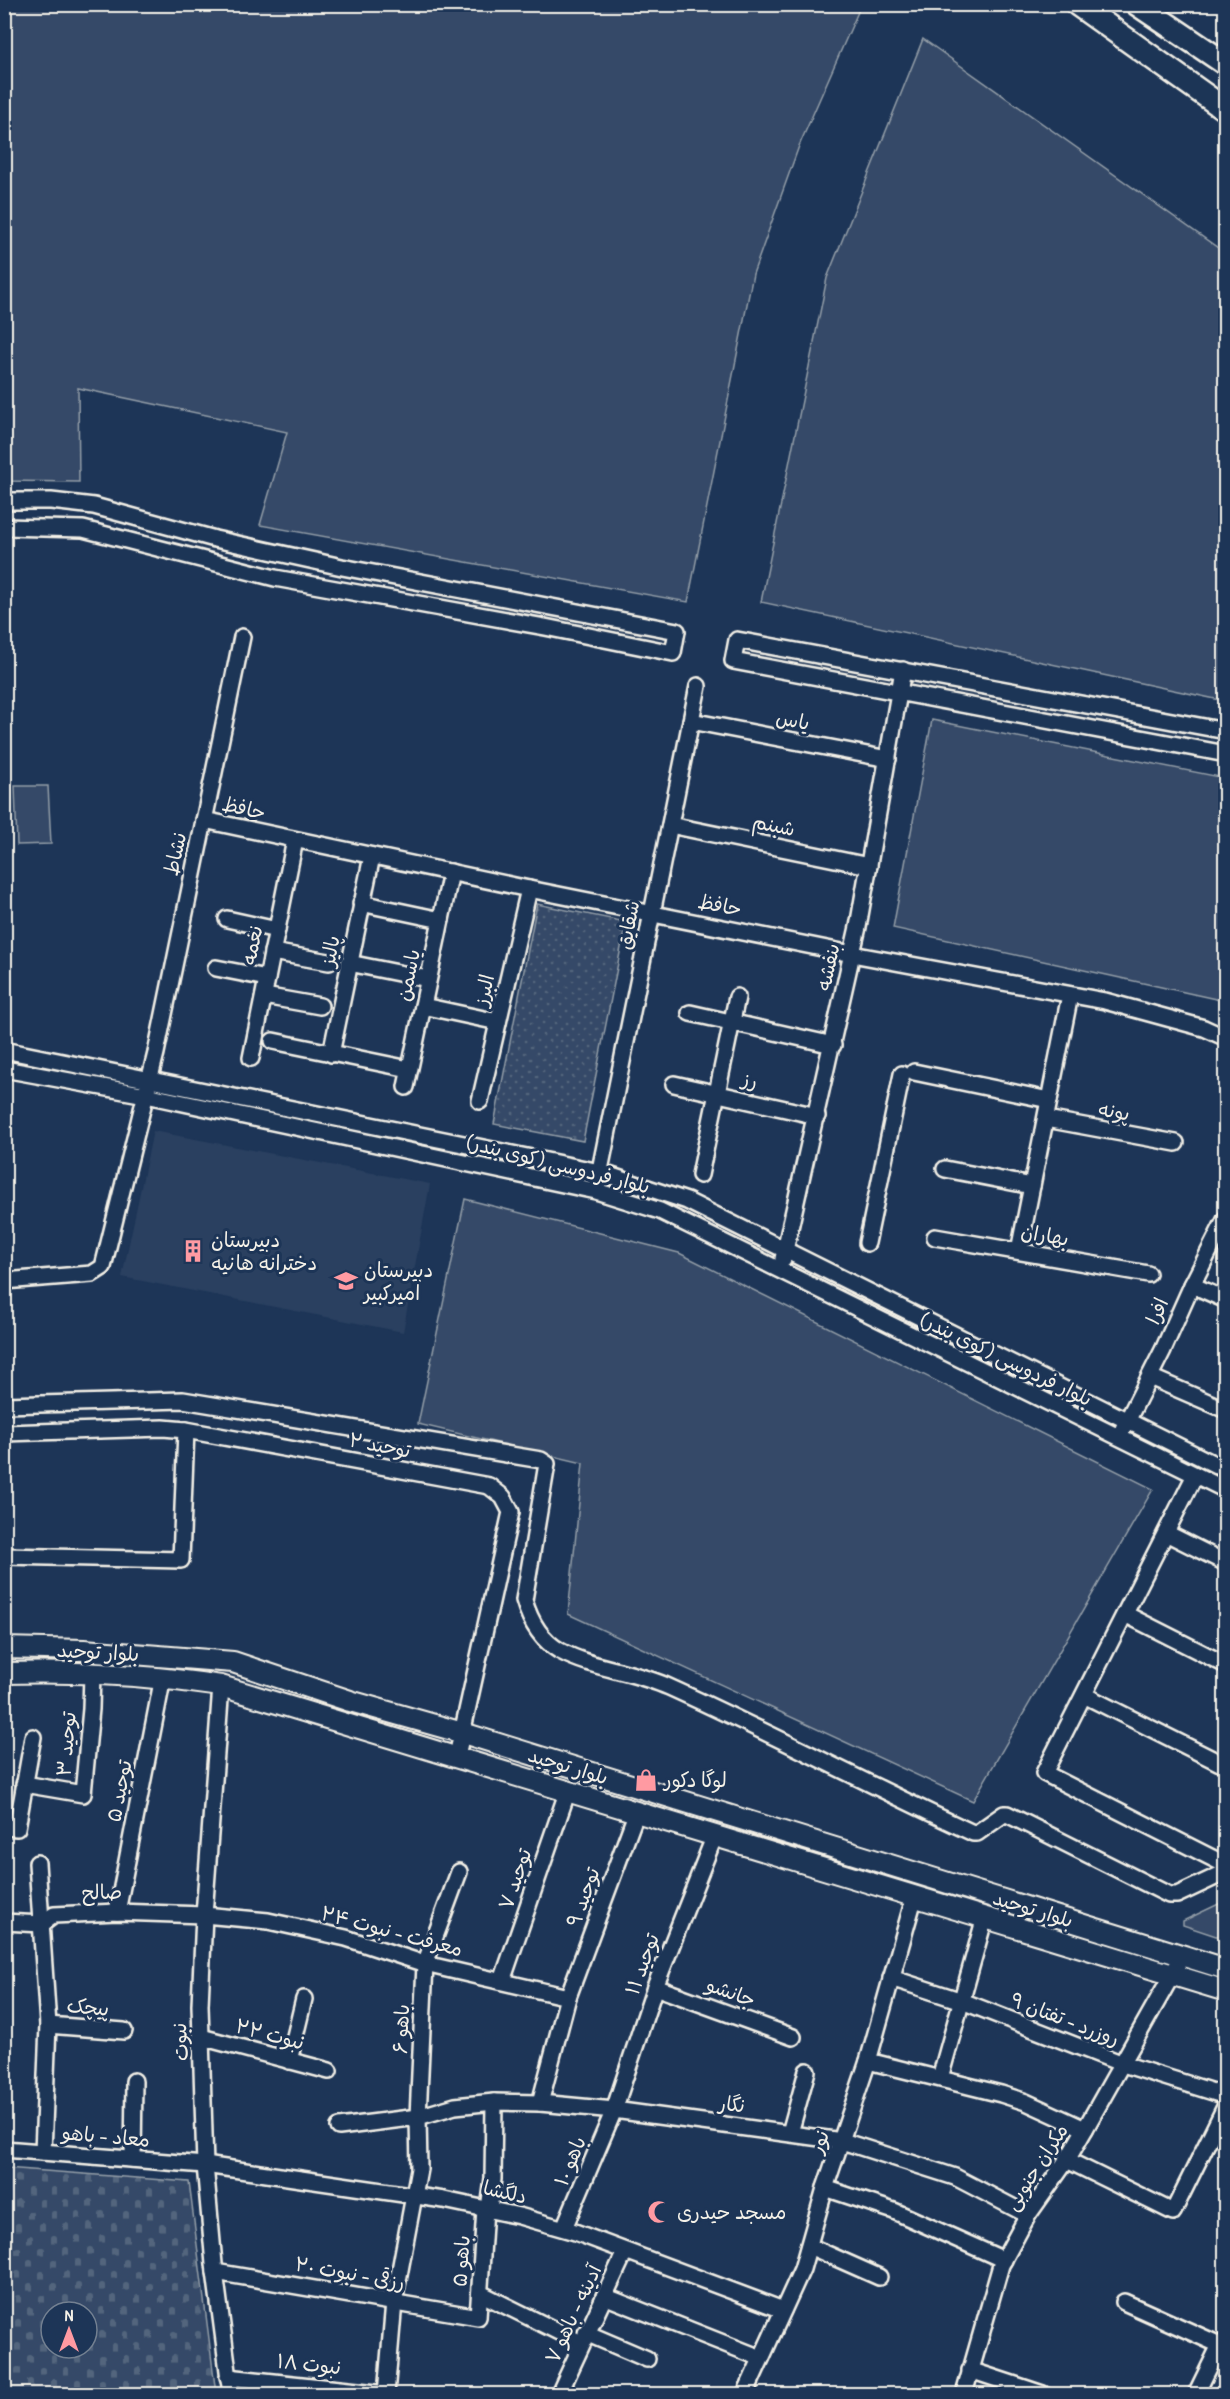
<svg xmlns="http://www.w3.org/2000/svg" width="1230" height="2399" viewBox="0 0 1230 2399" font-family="'Patrick Hand','Playpen Sans Arabic',sans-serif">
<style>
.built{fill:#2a4060}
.green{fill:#354a67;stroke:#949ea8;stroke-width:1.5}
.cemetery{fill:url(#cemetery-stones);stroke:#949ea8;stroke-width:1.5;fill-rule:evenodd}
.park{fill:url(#park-dots);stroke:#949ea8;stroke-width:1.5}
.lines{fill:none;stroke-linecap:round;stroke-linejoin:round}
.minor-casing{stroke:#f4f1e8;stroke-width:20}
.major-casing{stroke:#f4f1e8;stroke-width:24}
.highway-casing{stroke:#f4f1e8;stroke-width:27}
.minor{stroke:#1d3557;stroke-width:15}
.major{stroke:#1d3557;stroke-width:20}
.highway{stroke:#1d3557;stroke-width:22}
.labels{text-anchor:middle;stroke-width:6;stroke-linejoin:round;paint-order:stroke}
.street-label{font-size:20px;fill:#f4f1e8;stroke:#1d3557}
.poi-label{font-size:20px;fill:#f4f1e8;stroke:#1d3557;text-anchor:start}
</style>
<defs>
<pattern id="cemetery-stones" width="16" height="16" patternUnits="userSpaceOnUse" patternTransform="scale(1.5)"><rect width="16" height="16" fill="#354a67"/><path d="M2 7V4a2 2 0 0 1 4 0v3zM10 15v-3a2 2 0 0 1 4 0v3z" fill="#53657d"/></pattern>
<pattern id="park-dots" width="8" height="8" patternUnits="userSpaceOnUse" patternTransform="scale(1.5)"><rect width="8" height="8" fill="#354a67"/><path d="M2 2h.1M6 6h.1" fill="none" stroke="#53657d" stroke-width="1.8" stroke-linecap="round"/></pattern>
</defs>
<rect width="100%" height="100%" fill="#1d3557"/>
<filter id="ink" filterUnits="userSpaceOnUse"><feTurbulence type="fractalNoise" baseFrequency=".0167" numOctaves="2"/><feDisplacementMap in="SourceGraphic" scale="12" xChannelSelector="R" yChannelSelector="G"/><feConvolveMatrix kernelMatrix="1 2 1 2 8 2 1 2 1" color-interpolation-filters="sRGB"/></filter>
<g filter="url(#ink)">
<!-- built -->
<polygon class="built" points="153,1131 430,1184 403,1332 122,1277"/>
<!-- green -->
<g class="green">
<polygon points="5,4 861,5 799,146 753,274 688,602 260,525 287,432 78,388 79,482 5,481"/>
<polygon points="923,39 1225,253 1225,701 761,602 827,278"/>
<polygon points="932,720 1225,778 1225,1001 893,928"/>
<polygon points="15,786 48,786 51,844 17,845"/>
<polygon points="465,1199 679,1253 1153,1489 973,1801 568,1614 583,1463 418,1424"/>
<polygon points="1225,1901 1225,1936 1216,1936 1183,1925 1183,1921"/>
</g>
<!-- cemetery -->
<path class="cemetery" d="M 5,2168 L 189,2182 L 216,2394 L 5,2394 ZM 51,2312 L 87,2312 L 87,2348 L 51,2348 Z"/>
<!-- park -->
<polygon class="park" points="537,904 626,922 583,1141 494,1124"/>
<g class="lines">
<!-- minor casing -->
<g class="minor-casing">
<g id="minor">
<polyline points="4,501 51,501 94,506 215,539 342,567 677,631 673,653 545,627 275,578 83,529 4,527"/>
<polyline points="691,721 888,759"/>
<polyline points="1226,731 737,640 733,661 1226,754"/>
<polyline points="204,820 529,889 852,954 1105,1001 1204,1028 1226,1038"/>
<polyline points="670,825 869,866"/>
<polyline points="361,903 441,920"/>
<polyline points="227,919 277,930"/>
<polyline points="272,952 329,962"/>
<polyline points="349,963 428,979"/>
<polyline points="216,968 267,978"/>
<polyline points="264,996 320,1006"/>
<polyline points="423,1006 498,1022"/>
<polyline points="690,1013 833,1045"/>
<polyline points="273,1041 409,1069"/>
<polyline points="4,1050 600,1172 687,1201 1226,1470"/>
<polyline points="331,1054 372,856"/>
<polyline points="251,1058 295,840"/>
<polyline points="4,1069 146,1095 596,1191 660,1211 1226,1490"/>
<polyline points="914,1072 1049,1100"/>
<polyline points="674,1084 817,1116"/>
<polyline points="406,1087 451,872"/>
<polyline points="480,1101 529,889"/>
<polyline points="1046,1119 1176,1143"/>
<polyline points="945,1169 1032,1186"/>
<polyline points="700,1175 737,997"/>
<polyline points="598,1180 698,686"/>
<polyline points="935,1237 1148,1274"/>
<polyline points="867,1243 902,1074"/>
<polyline points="1019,1251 1070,995"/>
<polyline points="783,1259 858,927 903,670"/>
<polyline points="4,1281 92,1274 103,1267 156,1053 242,637"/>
<polyline points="1192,1285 1226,1300"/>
<polyline points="1150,1377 1226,1410"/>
<path d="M 4,1405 L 183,1400 L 541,1460 L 547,1464 L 524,1600 C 530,1621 541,1640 560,1651 C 594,1669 634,1671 669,1687 C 771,1733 871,1786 973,1833 L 977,1833 L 1004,1814 L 1007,1814 L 1169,1895 L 1177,1895 L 1226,1872"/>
<polyline points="1123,1429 1163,1350 1192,1285 1226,1218"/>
<polyline points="4,1433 163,1428 186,1430 489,1486 503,1497 511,1512 457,1756"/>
<polyline points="1195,1475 1044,1773 1226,1865"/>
<polyline points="1166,1533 1226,1563"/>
<polyline points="4,1556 181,1560 186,1430"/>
<polyline points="1125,1614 1226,1665"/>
<polyline points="221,1686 204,1915 200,2005 205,2165 214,2264 231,2394"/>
<polyline points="1084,1695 1226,1766"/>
<polyline points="24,1784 83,1794 91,1709 92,1673"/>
<polyline points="4,1827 17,1828 33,1737"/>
<polyline points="37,1863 48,2025 43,2152"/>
<polyline points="117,1912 163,1677"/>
<polyline points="4,1922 42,1924 54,1915 117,1912 204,1915 268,1921 346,1938 425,1964 568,1997"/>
<polyline points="891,1978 962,2001 1123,2064 1226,2096"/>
<polyline points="502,1981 568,1790"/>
<polyline points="655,1987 793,2037"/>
<polyline points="48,2025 124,2031"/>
<polyline points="201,2037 329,2071"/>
<polyline points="289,2061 304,1999"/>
<polyline points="868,2061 1001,2094 1026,2102 1085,2129"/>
<polyline points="940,2078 985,1917"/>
<polyline points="540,2103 568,1997 637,1811"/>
<polyline points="339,2127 418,2117 455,2106 494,2102 540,2103 614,2110 842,2141 955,2177 1028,2215"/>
<polyline points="790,2133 807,2071"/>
<polyline points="4,2149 205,2165 444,2200 519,2216 575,2232 783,2310"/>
<polyline points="133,2159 134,2081"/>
<polyline points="1067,2160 1173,2212 1226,2105"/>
<polyline points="825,2188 894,2211 1004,2260"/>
<polyline points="489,2209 493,2179 494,2102"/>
<polyline points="564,2228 614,2110 655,1987 715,1835"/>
<polyline points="809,2246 879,2277"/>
<polyline points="215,2272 478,2317 485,2209"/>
<polyline points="480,2293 581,2343"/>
<polyline points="604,2296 761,2358"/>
<polyline points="1124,2302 1220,2345 1196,2394"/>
<polyline points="586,2333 647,2359"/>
<polyline points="970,2370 1043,2394"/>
<polyline points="228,2377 386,2394"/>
<polyline points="386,2394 394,2302 419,2169 418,2117 425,1964 459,1872"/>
<polyline points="559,2394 625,2252"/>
<polyline points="745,2394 802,2269 825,2188 868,2061 915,1895"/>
<polyline points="964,2394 1001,2265 1028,2215 1067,2160 1085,2129 1177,1966"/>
</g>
</g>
<!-- major casing -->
<g class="major-casing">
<g id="major">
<polyline points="4,1648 84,1650 233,1662 350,1701 463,1733 1226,1969"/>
<path d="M 4,1673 C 77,1671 149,1675 221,1686 L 1226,1991"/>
</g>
</g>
<!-- highway casing -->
<g class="highway-casing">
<g id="highway">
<polyline points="1077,4 1226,110"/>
<polyline points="1137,4 1226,64"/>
</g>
</g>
<!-- minor -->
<use href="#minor" class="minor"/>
<!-- major -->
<use href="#major" class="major"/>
<!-- highway -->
<use href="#highway" class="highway"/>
</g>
</g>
<!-- icons -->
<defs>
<g id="building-bare" transform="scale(1.8)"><path d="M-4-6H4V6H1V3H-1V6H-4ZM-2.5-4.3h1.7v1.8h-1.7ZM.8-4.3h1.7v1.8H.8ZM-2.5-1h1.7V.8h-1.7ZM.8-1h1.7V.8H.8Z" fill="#ff9aa2" stroke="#1d3557" stroke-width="2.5" paint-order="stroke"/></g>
<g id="school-bare" transform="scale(1.8)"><path d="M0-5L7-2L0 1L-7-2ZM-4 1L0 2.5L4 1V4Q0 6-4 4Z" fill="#ff9aa2" stroke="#1d3557" stroke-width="2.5" paint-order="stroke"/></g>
<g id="shop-bare" transform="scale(1.8)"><path d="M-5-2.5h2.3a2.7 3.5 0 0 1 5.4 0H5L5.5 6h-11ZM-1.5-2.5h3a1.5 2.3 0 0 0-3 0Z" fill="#ff9aa2" stroke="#1d3557" stroke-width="2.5" paint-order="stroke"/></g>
<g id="mosque-bare" transform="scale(1.8)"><path d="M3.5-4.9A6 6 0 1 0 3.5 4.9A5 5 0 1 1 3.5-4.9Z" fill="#ff9aa2" stroke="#1d3557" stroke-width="2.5" paint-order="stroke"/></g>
</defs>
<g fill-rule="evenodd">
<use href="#building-bare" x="193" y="1251"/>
<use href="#school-bare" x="346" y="1281"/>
<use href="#shop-bare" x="646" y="1780"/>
<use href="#mosque-bare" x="659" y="2212"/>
</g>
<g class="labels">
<!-- street labels -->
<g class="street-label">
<text transform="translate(793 720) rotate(11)" y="7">یاس</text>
<text transform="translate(244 808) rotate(13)" y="7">حافظ</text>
<text transform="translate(774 825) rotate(12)" y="7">شبنم</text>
<text transform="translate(175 854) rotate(-78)" y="7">نشاط</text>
<text transform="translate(720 905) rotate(11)" y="7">حافظ</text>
<text transform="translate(628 925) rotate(-79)" y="7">شقایق</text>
<text transform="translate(252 945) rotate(-79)" y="7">نغمه</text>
<text transform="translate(330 951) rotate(-79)" y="7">پالیز</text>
<text transform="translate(828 967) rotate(-78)" y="7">بنفشه</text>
<text transform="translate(408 975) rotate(-78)" y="7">یاسمن</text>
<text transform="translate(484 990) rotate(-77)" y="7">البرز</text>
<text transform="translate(750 1080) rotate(13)" y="7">رز</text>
<text transform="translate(1114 1111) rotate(10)" y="7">پونه</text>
<text transform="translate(558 1164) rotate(14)" y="7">بلوار فردوسی (کوی بندر)</text>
<text transform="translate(1045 1235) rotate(10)" y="7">بهاران</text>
<text transform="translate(1157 1311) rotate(-66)" y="7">افرا</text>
<text transform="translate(1006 1359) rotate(26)" y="7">بلوار فردوسی (کوی بندر)</text>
<text transform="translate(380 1445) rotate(11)" y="7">توحید ۲</text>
<text transform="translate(98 1652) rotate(3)" y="7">بلوار توحید</text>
<text transform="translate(66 1744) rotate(-85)" y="7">توحید ۳</text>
<text transform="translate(568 1766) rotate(17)" y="7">بلوار توحید</text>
<text transform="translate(119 1791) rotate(-79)" y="7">توحید ۵</text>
<text transform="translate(515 1879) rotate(-71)" y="7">توحید ۷</text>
<text transform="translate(102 1892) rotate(-2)" y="7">صالح</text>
<text transform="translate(583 1897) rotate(-70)" y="7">توحید ۹</text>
<text transform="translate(1033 1909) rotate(17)" y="7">بلوار توحید</text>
<text transform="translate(392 1931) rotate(15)" y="7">معرفت - نبوت ۲۴</text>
<text transform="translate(642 1964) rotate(-70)" y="7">توحید ۱۱</text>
<text transform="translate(731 1992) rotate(20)" y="7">جانشو</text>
<text transform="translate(88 2007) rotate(5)" y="7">پیچک</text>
<text transform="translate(1065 2019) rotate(21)" y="7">روزرد - تفتان ۹</text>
<text transform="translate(401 2029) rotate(-87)" y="7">باهو ۶</text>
<text transform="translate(270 2034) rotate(15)" y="7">نبوت ۲۲</text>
<text transform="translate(180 2042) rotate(-93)" y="7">نبوت</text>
<text transform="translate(732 2104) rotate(7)" y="7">نگار</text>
<text transform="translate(106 2136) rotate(5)" y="7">معاد - باهو</text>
<text transform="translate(819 2142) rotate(-71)" y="7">نور</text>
<text transform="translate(570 2161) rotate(-67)" y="7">باهو ۱۰</text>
<text transform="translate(1036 2167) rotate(-57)" y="7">مکران جنوبی</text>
<text transform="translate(505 2192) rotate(13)" y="7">دلگشا</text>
<text transform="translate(461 2261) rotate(-86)" y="7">باهو ۵</text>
<text transform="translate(350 2273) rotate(10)" y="7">رزقی - نبوت ۲۰</text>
<text transform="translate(573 2314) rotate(-65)" y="7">آدینه - باهو ۷</text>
<text transform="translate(309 2364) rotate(6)" y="7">نبوت ۱۸</text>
</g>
<!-- poi labels -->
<g class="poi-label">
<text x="211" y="1247">دبیرستان<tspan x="211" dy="23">دخترانه هانیه</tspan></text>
<text x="364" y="1277">دبیرستان<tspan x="364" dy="23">امیرکبیر</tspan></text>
<text x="664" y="1787">لوگا دکور</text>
<text x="677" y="2219">مسجد حیدری</text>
</g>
</g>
<!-- margin -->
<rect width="1230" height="2399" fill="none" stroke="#1d3557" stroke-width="24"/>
<rect x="12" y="12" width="1206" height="2375" fill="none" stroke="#f4f1e8" stroke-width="2" filter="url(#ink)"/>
<!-- north arrow -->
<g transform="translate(69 2330)"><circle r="28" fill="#1d3557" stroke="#738091" stroke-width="1.5"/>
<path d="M0-4.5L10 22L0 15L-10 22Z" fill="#ff9aa2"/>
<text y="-9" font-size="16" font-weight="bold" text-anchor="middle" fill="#f4f1e8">N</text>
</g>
</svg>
